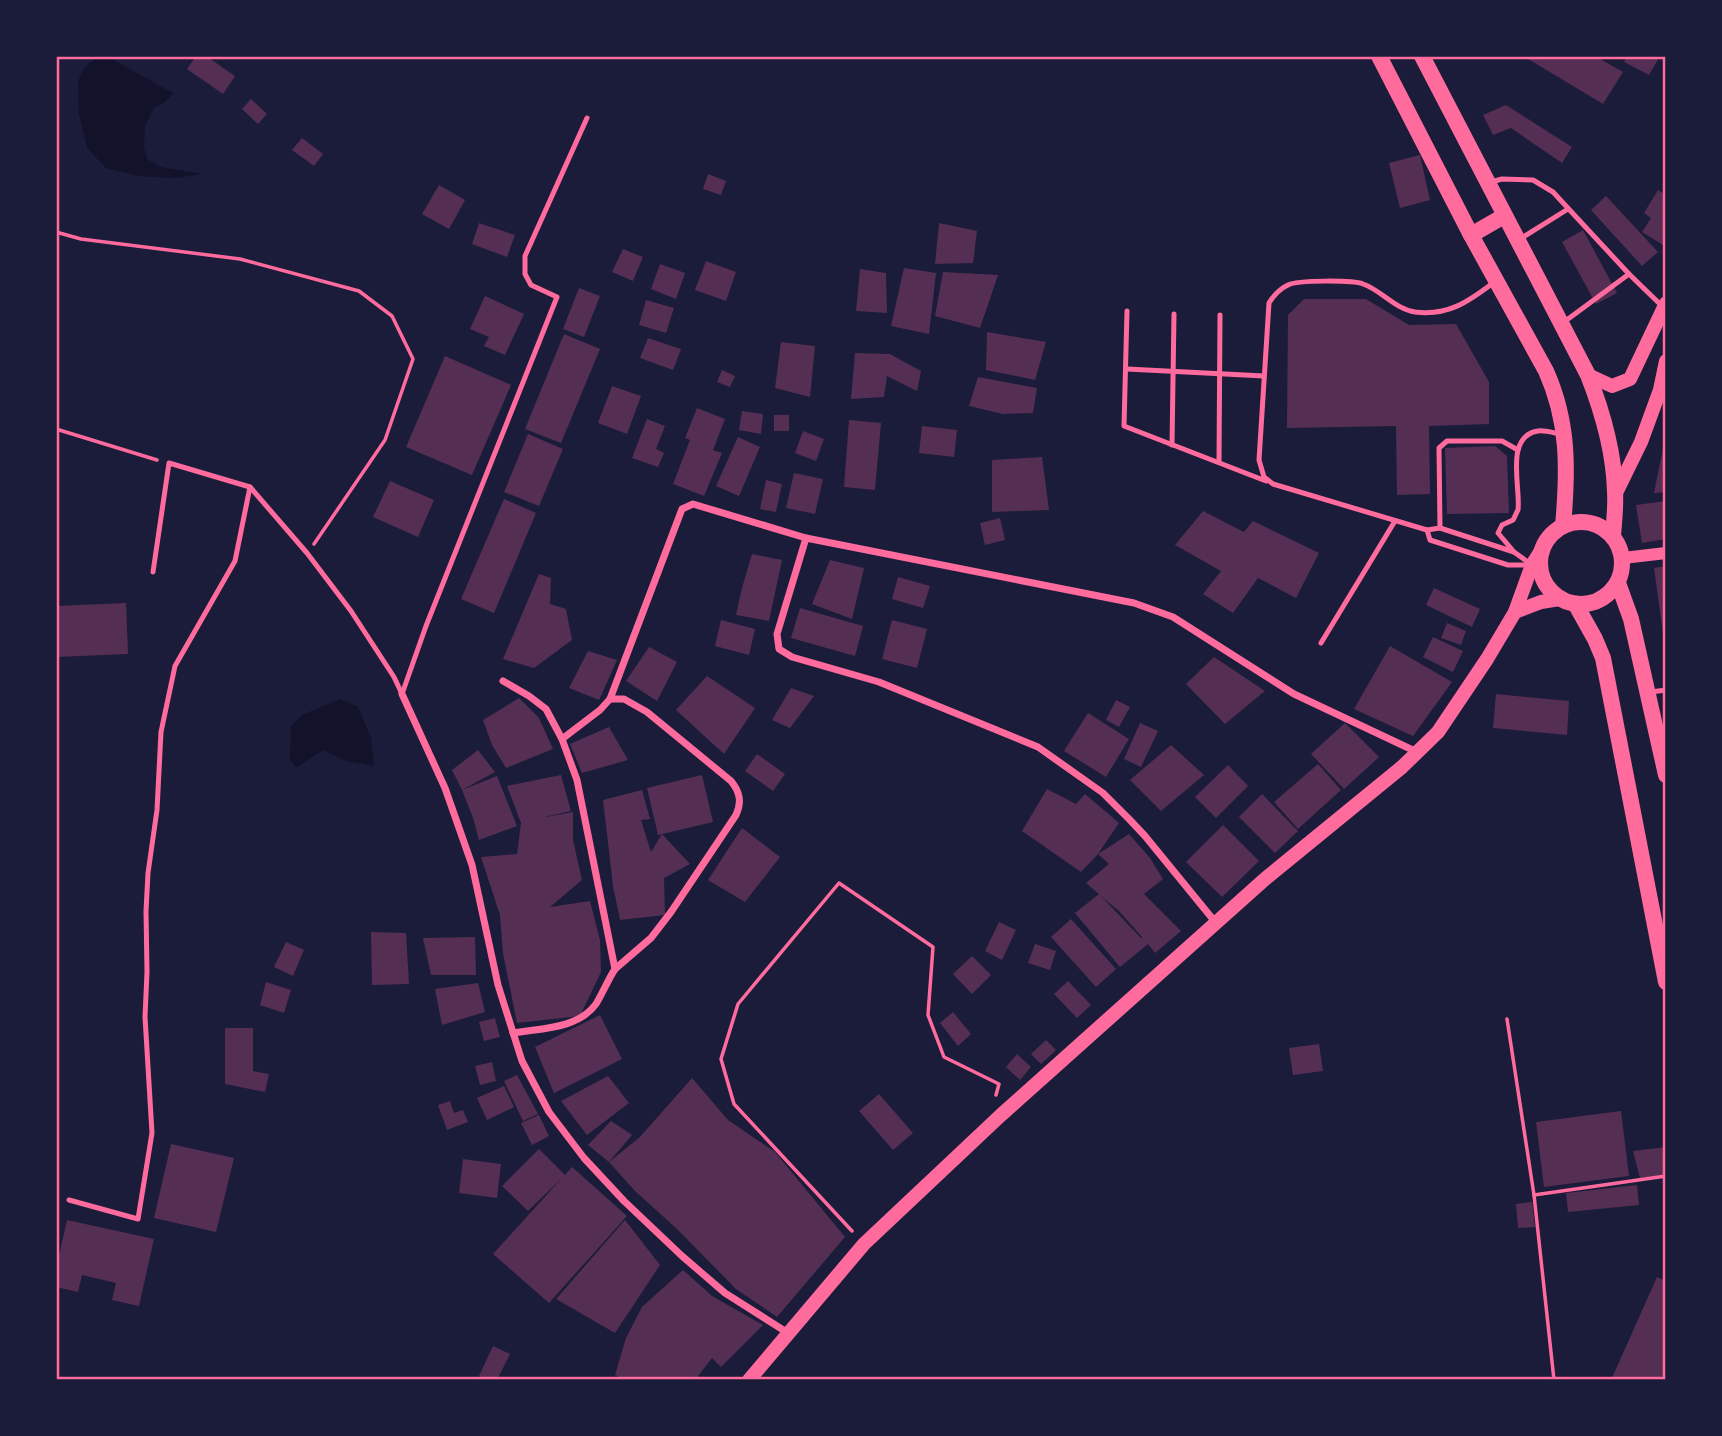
<svg xmlns="http://www.w3.org/2000/svg" width="1722" height="1436" viewBox="0 0 1722 1436" font-family="Commissioner,sans-serif">
<style>
.water{fill:#12122b}
.building{fill:#542f53;fill-rule:evenodd}
.lines{fill:none;stroke-linecap:round;stroke-linejoin:round}
.path{stroke:#ff6b9d;stroke-width:3.5}
.service{stroke:#ff6b9d;stroke-width:5}
.minor{stroke:#ff6b9d;stroke-width:7}
.tertiary{stroke:#ff6b9d;stroke-width:12}
.secondary{stroke:#ff6b9d;stroke-width:14}
.primary{stroke:#ff6b9d;stroke-width:16}
.neatline{fill:none;stroke:#ff6b9d;stroke-width:2.5}
</style>
<rect width="100%" height="100%" fill="#1b1b3a"/>
<!-- water -->
<g class="water">
<polygon points="99,56 106,56 173,93 165,102 154,108 145,125 144,147 147,159 160,167 203,174 176,178 138,176 106,168 87,148 79,114 78,81 85,67"/>
<polygon points="340,699 358,707 371,738 374,766 346,761 323,750 296,768 290,759 291,726 302,715"/>
</g>
<!-- building -->
<g class="building">
<polygon points="196,56 206,56 235,76 223,94 187,69"/>
<polygon points="1523,56 1595,56 1623,72 1603,104"/>
<polygon points="1627,56 1660,56 1649,75 1624,62"/>
<polygon points="251,99 267,114 258,124 242,109"/>
<polygon points="1506,105 1572,147 1562,163 1511,128 1493,135 1483,115"/>
<polygon points="302,138 323,154 314,166 292,150"/>
<polygon points="1420,155 1430,200 1400,208 1389,163"/>
<polygon points="708,174 726,181 721,195 703,189"/>
<polygon points="439,185 465,200 449,229 422,214"/>
<polygon points="1658,190 1666,195 1666,241 1663,245 1642,232 1651,218 1644,213"/>
<polygon points="1606,196 1658,252 1642,266 1591,210"/>
<polygon points="479,223 515,235 507,257 472,244"/>
<polygon points="939,223 977,231 973,263 935,264"/>
<polygon points="1583,230 1617,293 1596,304 1562,242"/>
<polygon points="623,249 643,257 633,281 612,272"/>
<polygon points="706,261 736,272 726,301 695,290"/>
<polygon points="660,264 685,273 676,299 651,289"/>
<polygon points="904,268 936,273 929,334 891,326"/>
<polygon points="860,269 886,273 887,313 856,311"/>
<polygon points="943,272 998,275 980,328 935,316"/>
<polygon points="579,288 600,296 584,337 563,329"/>
<polygon points="485,296 524,314 505,355 484,346 489,337 470,329"/>
<polygon points="1304,299 1366,299 1409,325 1456,324 1489,382 1489,424 1429,426 1430,494 1397,495 1396,426 1287,428 1288,315"/>
<polygon points="646,300 674,308 666,333 639,325"/>
<polygon points="987,332 1046,342 1035,380 986,370"/>
<polygon points="564,334 600,349 561,443 525,429"/>
<polygon points="648,338 681,349 673,370 640,358"/>
<polygon points="781,342 815,346 810,397 775,388"/>
<polygon points="855,353 890,354 921,371 917,391 887,376 884,397 851,399"/>
<polygon points="445,356 511,385 472,475 406,447"/>
<polygon points="722,370 735,376 730,387 717,382"/>
<polygon points="978,377 1037,388 1033,413 1003,414 969,406"/>
<polygon points="612,386 641,396 627,434 598,423"/>
<polygon points="697,408 725,419 713,450 722,453 704,496 673,484 690,440 685,438"/>
<polygon points="742,411 763,414 761,434 739,430"/>
<rect x="774" y="415" width="15" height="16"/>
<polygon points="647,419 665,426 656,449 664,453 658,467 632,458"/>
<polygon points="849,420 881,423 875,490 844,487"/>
<polygon points="922,426 957,430 954,457 919,453"/>
<polygon points="803,431 824,439 816,461 795,453"/>
<polygon points="528,434 563,449 539,506 504,492"/>
<polygon points="738,437 760,447 739,496 716,486"/>
<polygon points="1665,439 1666,492 1654,493"/>
<polygon points="1495,446 1507,456 1509,513 1447,514 1445,448"/>
<polygon points="1042,457 1049,510 992,512 992,460"/>
<polygon points="794,473 823,479 815,514 786,508"/>
<polygon points="766,480 782,484 776,512 760,509"/>
<polygon points="390,481 434,500 418,537 373,517"/>
<polygon points="504,499 536,513 494,613 461,599"/>
<polygon points="1666,501 1666,539 1642,543 1636,505"/>
<polygon points="1203,511 1244,532 1253,521 1319,553 1296,598 1258,578 1233,613 1203,594 1221,571 1175,545"/>
<polygon points="1000,518 1005,540 985,545 980,523"/>
<polygon points="752,554 782,560 769,621 736,615 742,588"/>
<polygon points="830,560 864,568 852,619 812,604"/>
<polygon points="1666,566 1666,640 1664,640 1654,568"/>
<polygon points="539,574 551,578 550,604 566,609 572,640 534,668 503,659"/>
<polygon points="898,577 930,586 923,608 892,599"/>
<polygon points="1434,588 1480,609 1472,627 1426,605"/>
<polygon points="126,603 128,654 56,657 56,606"/>
<polygon points="800,608 863,626 855,656 791,638"/>
<polygon points="721,620 755,629 749,655 715,646"/>
<polygon points="892,620 927,629 917,668 882,659"/>
<polygon points="1447,623 1466,631 1461,645 1441,638"/>
<polygon points="1433,637 1463,651 1453,672 1423,657"/>
<polygon points="1390,646 1452,682 1413,736 1354,709"/>
<polygon points="649,647 677,662 657,701 626,681"/>
<polygon points="588,651 617,660 599,700 569,688"/>
<polygon points="1214,657 1265,691 1225,724 1186,684"/>
<polygon points="707,676 755,708 724,754 676,710"/>
<polygon points="791,688 814,696 790,728 772,720"/>
<polygon points="1496,694 1569,701 1567,735 1493,728"/>
<polygon points="519,698 539,718 553,749 506,768 492,745 483,720"/>
<polygon points="1116,700 1130,707 1119,727 1106,720"/>
<polygon points="1088,713 1129,739 1106,777 1064,751"/>
<polygon points="1140,723 1158,731 1141,767 1124,759"/>
<polygon points="1345,723 1379,757 1344,789 1311,754"/>
<polygon points="609,727 628,760 582,773 570,744"/>
<polygon points="1171,745 1204,775 1161,811 1130,780"/>
<polygon points="478,750 495,772 462,790 497,776 517,826 479,840 473,818 462,790 452,770"/>
<polygon points="757,754 785,774 773,791 745,771"/>
<polygon points="1318,764 1341,790 1298,829 1274,802"/>
<polygon points="1228,765 1248,786 1216,818 1195,797"/>
<polygon points="561,775 571,811 540,818 573,812 573,840 582,880 550,907 590,901 600,940 601,972 580,1016 517,1023 503,953 500,915 481,857 517,854 521,823 507,786"/>
<polygon points="702,775 713,822 658,835 647,788"/>
<polygon points="1047,789 1076,804 1085,794 1119,823 1098,854 1081,872 1022,831"/>
<polygon points="642,790 650,819 641,820 651,852 662,834 690,864 664,878 665,915 620,920 613,886 603,800"/>
<polygon points="1262,794 1298,831 1275,853 1239,817"/>
<polygon points="1223,825 1259,861 1222,897 1186,862"/>
<polygon points="742,828 780,857 745,902 708,880"/>
<path d="M 1129,834 L 1150,858 L 1163,879 L 1144,894 L 1181,931 L 1155,953 L 1148,944 L 1120,967 L 1075,913 L 1099,894 L 1086,883 L 1109,864 L 1098,854 ZM 1101,896 L 1119,911 L 1142,937 L 1141,938 Z"/>
<polygon points="1071,919 1116,969 1096,987 1051,937"/>
<polygon points="999,922 1016,930 1002,960 985,951"/>
<polygon points="371,932 406,933 409,984 372,985"/>
<polygon points="475,937 476,975 431,975 423,938"/>
<polygon points="286,942 304,950 293,976 274,967"/>
<polygon points="1035,944 1056,951 1050,970 1028,963"/>
<polygon points="972,956 991,975 972,994 953,974"/>
<polygon points="1068,981 1091,1005 1077,1018 1054,994"/>
<polygon points="266,982 291,990 284,1013 260,1005"/>
<polygon points="478,983 485,1012 442,1025 435,989"/>
<polygon points="953,1012 971,1034 958,1046 940,1023"/>
<polygon points="600,1015 622,1059 554,1093 535,1047"/>
<polygon points="495,1018 500,1037 484,1041 479,1022"/>
<polygon points="225,1028 253,1028 253,1071 269,1074 265,1092 225,1084"/>
<polygon points="1046,1040 1056,1050 1041,1064 1031,1054"/>
<polygon points="1319,1044 1323,1071 1293,1075 1289,1048"/>
<polygon points="1017,1054 1031,1067 1020,1080 1006,1067"/>
<polygon points="492,1062 496,1081 480,1085 475,1066"/>
<polygon points="517,1075 538,1114 523,1121 504,1081"/>
<polygon points="608,1076 629,1103 587,1135 561,1101"/>
<polygon points="692,1078 728,1120 775,1152 845,1237 777,1317 736,1289 677,1229 635,1191 609,1162 640,1137"/>
<polygon points="504,1086 514,1107 487,1120 477,1098"/>
<polygon points="879,1094 913,1133 893,1150 859,1111"/>
<polygon points="450,1101 454,1113 463,1110 468,1122 447,1130 438,1105"/>
<polygon points="1621,1111 1629,1176 1544,1187 1536,1122"/>
<polygon points="539,1115 549,1136 532,1145 521,1123"/>
<polygon points="611,1121 632,1135 609,1162 588,1145"/>
<polygon points="171,1144 234,1158 216,1232 154,1218"/>
<polygon points="1666,1147 1666,1175 1640,1178 1633,1151"/>
<polygon points="539,1149 565,1175 572,1167 627,1216 549,1303 493,1254 561,1179 528,1211 502,1186"/>
<polygon points="463,1159 501,1164 497,1198 459,1193"/>
<polygon points="1637,1185 1639,1205 1568,1212 1566,1193"/>
<polygon points="1532,1202 1535,1227 1518,1228 1516,1204"/>
<polygon points="67,1220 154,1239 139,1306 112,1300 116,1283 82,1275 78,1292 56,1287 56,1269"/>
<polygon points="625,1220 660,1265 615,1333 556,1299"/>
<polygon points="683,1270 712,1296 763,1325 721,1367 712,1358 695,1380 626,1380 615,1375 626,1338 642,1307"/>
<polygon points="1657,1277 1666,1281 1666,1380 1611,1380"/>
<polygon points="493,1346 510,1354 497,1380 487,1380 479,1376"/>
</g>
<g class="lines">
<!-- path -->
<g class="path">
<polyline points="56,232 81,239 240,259 359,291 392,316 413,359 385,440 314,544"/>
<polyline points="56,429 157,460"/>
<polyline points="1507,1019 1534,1195 1666,1176"/>
<polyline points="1534,1195 1554,1380"/>
<polyline points="852,1231 734,1104 721,1059 738,1004 839,883 933,947 928,1015 944,1057 999,1084 996,1095"/>
</g>
<!-- service -->
<g class="service">
<polyline points="1491,182 1502,179 1533,180 1553,192 1629,274 1663,307"/>
<polyline points="1520,239 1568,209"/>
<path d="M 1493,283 C 1468,302 1448,316 1415,312 C 1395,309 1381,290 1363,284 C 1353,280 1297,280 1288,285 C 1279,289 1274,295 1269,303 L 1259,460 L 1264,477 L 1273,484 L 1427,530 L 1430,540 L 1508,565 L 1531,565"/>
<polyline points="1127,311 1124,426 1266,481"/>
<polyline points="1564,322 1629,274"/>
<polyline points="1127,369 1264,376"/>
<polyline points="1172,445 1174,314"/>
<polyline points="1219,462 1220,315"/>
<polyline points="1440,528 1439,448 1447,441 1502,441 1518,450"/>
<polyline points="1427,530 1440,528 1514,552 1532,565"/>
<path d="M 1514,552 L 1498,533 L 1502,525 L 1513,520 C 1514,519 1517,511 1518,510 C 1521,488 1504,436 1538,431 C 1545,430 1554,433 1560,434"/>
<polyline points="153,572 169,463 250,487 307,553 351,611 394,677 402,694"/>
<polyline points="1321,643 1395,521"/>
<polyline points="1651,692 1666,690"/>
<polyline points="402,694 426,626 557,297 531,285 525,274 525,256 587,118"/>
<polyline points="69,1200 138,1219 152,1133 145,1017 147,972 146,911 148,873 157,810 161,732 175,666 235,561 250,487"/>
</g>
<!-- minor -->
<g class="minor">
<polyline points="806,538 777,634 779,649 792,657 879,682 1038,747 1103,793 1130,820 1145,836 1216,923"/>
<path d="M 503,681 L 529,696 L 546,709 L 562,739 L 577,780 L 615,969 C 608,980 602,994 596,1004 C 578,1029 541,1028 513,1033"/>
<polyline points="402,694 445,788 472,865 498,985 522,1061 549,1112 584,1158 624,1201 682,1256 725,1293 788,1333"/>
<path d="M 610,699 L 624,699 L 647,712 L 731,781 C 740,792 742,802 736,815 L 671,912 L 651,938 L 615,969"/>
<polyline points="562,739 600,710 610,699 682,509 693,504 806,538 1134,603 1173,617 1294,694 1417,752"/>
</g>
<!-- tertiary -->
<polyline class="tertiary" points="1623,558 1666,553"/>
<!-- secondary -->
<g class="secondary">
<polyline points="1588,375 1612,386 1630,379 1666,303"/>
<polyline points="1616,493 1641,442 1660,390 1666,361"/>
<polyline points="1515,612 1541,602 1560,599"/>
<polyline points="749,1380 864,1244 1001,1115 1265,879 1402,767 1438,732 1487,659 1515,612 1532,565 1542,549"/>
</g>
<!-- primary -->
<g class="primary">
<path d="M 1379,56 L 1471,235 L 1546,371 C 1569,422 1568,470 1563,526"/>
<path d="M 1422,56 L 1588,375 C 1603,413 1614,451 1615,492 C 1616,507 1614,522 1613,536"/>
<polyline points="1471,235 1504,216"/>
<circle cx="1581" cy="563" r="41"/>
<polyline points="1618,583 1631,619 1666,775"/>
<polyline points="1576,605 1595,639 1603,658 1666,982"/>
</g>
</g>
<!-- border -->
<rect width="1722" height="1436" fill="none" stroke="#1b1b3a" stroke-width="116"/>
<rect x="58" y="58" width="1606" height="1320" class="neatline"/>
</svg>
